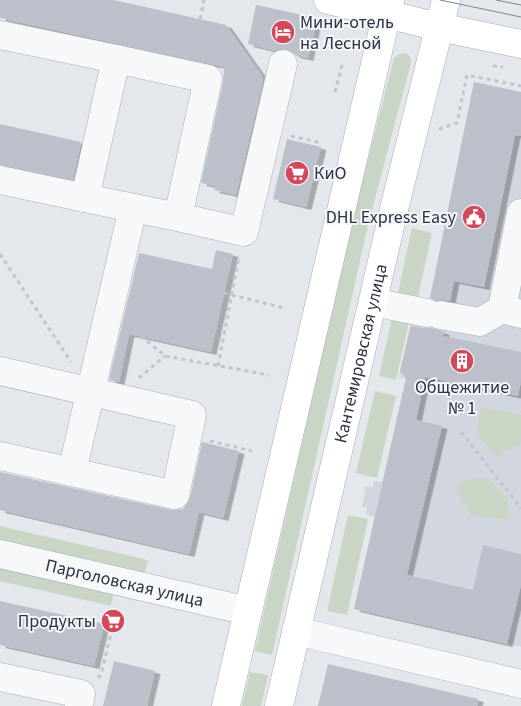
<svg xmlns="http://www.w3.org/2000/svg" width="521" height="706" viewBox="0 0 521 706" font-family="'Source Sans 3',sans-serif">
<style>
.built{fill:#d2d6de}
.green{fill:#c9d6c5}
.building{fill:#bbc0ca;filter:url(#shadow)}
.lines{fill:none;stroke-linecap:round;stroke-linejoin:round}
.minor-casing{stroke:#a9aeb7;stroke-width:29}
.major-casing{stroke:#a3abb8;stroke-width:29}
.path{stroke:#c2c5cb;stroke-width:3;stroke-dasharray:4 4;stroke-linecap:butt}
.minor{stroke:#f7f8fa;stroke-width:28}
.major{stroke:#fff;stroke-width:28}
.tram{stroke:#7d8696;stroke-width:1}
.labels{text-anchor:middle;stroke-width:4;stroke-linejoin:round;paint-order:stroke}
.poi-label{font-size:18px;fill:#2b3445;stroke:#f4f6f9;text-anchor:start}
.street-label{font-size:18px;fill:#2b3445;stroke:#f4f6f9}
</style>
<defs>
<filter id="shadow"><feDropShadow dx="5.5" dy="3" stdDeviation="0" flood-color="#0004"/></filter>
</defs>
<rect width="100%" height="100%" fill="#e4e7ec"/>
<!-- built -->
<polygon class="built" points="474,82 521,92 521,647 354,609 375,517 366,514 367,508 362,506 366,486 373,487 374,481 383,482 406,379 399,377 411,321 426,319"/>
<!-- green -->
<g class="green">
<polygon points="405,53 410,56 411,63 368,225 272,655 255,651 352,222 394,58 399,54"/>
<polygon points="412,228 432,233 417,301 397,297"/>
<polygon points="392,318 409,322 396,380 379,376"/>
<polygon points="375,391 396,396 377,478 356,473"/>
<polygon points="481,407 521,415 521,443 497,457 477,435"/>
<polygon points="486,477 507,497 509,520 471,515 456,491 462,481"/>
<polygon points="348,515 368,519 347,615 327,611"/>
<polygon points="0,526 148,560 144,576 0,542"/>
<polygon points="0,566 114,592 111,606 0,581"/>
<polygon points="250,672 268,675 261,706 242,706"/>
</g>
<!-- building -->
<g class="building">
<polygon points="0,0 114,0 226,25 262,76 263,81 236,195 214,190 215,186 201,183 223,82 224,67 0,18"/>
<polygon points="256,5 317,18 308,58 295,55 286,49 276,51 248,44"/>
<polygon points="474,82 521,92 521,136 515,135 484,287 454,281 450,301 435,300 430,298"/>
<polygon points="0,124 81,142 73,180 0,165"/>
<polygon points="287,139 321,147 306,207 273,199"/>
<polygon points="216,250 233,254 211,352 129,334 119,382 109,380 139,253 212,269"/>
<polygon points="411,326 424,328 432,328 444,332 443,336 521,352 521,381 518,396 425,377 416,420 442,426 407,575 473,590 483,545 521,554 521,585 507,644 354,609 406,378 400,371"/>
<polygon points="202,442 239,451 223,518 199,512 189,554 0,510 0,472 172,510 183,509 190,498"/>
<polygon points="0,601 104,624 94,666 0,645"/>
<polygon points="114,661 155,671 147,706 103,706"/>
<polygon points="328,664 478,699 477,706 318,706"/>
</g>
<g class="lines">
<!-- minor casing -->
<g class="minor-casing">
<g id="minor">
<polyline points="0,35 116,59"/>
<polyline points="0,180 85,198 116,59 208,79 178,217 244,232 283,64"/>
<polyline points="85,198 178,217"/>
<polyline points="373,302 427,313"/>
<polyline points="502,309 521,213"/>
<polyline points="440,315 480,322 502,309 521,314"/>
<polyline points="0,371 192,415 175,495 0,456"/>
<polyline points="72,472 133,208"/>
<path id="s1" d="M 0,554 L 248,611"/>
<polyline points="296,631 521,684"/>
<polyline points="0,677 81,694 79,706"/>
</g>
</g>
<!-- major casing -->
<g class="major-casing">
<g id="major">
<polyline points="328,0 439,27 521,44"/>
<polyline points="226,706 390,0"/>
<path id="s2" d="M 279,706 L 395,205 L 446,0"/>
</g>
</g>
<!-- path -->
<g class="path">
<polyline points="200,19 204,0"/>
<polyline points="493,66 503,67"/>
<polyline points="335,92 342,65"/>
<polyline points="439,129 457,123 467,75 521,86"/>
<polyline points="291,136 322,143"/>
<polyline points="0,254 71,362"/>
<polyline points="224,293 284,308"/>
<polyline points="141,336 165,356 269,375"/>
<polyline points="218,366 239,256"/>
<polyline points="139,378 165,356"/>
<polyline points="461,432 521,508"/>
<polyline points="210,441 252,451"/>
<polyline points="98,678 101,675 116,613"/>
</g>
<!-- minor -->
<use href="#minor" class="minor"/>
<!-- major -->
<use href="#major" class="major"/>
<!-- tram -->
<g class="tram">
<polyline points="440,0 521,17"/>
<polyline points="496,0 521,5"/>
</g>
</g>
<!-- icons -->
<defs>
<g id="hotel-disc" transform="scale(1.25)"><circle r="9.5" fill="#d1495b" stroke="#f4f6f9"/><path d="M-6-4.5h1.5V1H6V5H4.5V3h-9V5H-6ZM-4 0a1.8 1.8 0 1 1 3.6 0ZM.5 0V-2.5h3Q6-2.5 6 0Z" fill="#fff"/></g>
<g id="supermarket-disc" transform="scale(1.25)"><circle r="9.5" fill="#d1495b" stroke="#f4f6f9"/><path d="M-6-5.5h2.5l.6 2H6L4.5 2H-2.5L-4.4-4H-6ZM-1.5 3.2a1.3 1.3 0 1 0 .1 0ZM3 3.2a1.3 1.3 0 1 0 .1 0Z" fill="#fff"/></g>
<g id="civic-disc" transform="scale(1.25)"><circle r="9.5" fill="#d1495b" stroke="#f4f6f9"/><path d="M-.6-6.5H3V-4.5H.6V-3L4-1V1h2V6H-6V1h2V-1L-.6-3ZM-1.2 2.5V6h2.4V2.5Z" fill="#fff"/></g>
<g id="building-disc" transform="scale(1.25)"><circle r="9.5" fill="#d1495b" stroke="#f4f6f9"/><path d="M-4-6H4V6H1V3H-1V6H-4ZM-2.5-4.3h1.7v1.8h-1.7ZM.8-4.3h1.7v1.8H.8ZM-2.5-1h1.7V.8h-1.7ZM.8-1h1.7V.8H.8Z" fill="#fff"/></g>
</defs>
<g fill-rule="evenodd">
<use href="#hotel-disc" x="283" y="32"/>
<use href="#supermarket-disc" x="297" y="173"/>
<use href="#civic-disc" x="474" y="217"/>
<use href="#building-disc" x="462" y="361"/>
<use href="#supermarket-disc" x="113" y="621"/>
</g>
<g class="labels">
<!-- poi labels -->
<g class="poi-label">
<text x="300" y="28">Мини-отель<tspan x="300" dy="21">на Лесной</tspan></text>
<text x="314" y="179">КиО</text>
<text x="456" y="223" text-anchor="end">DHL Express Easy</text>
<text x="462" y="393" text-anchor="middle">Общежитие<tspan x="462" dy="21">№ 1</tspan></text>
<text x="96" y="627" text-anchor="end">Продукты</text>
</g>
<!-- street labels -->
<g class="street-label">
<text dy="6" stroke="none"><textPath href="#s2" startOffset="362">Кантемировская улица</textPath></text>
<text dy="6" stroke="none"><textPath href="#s1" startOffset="128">Парголовская улица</textPath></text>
</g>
</g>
</svg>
